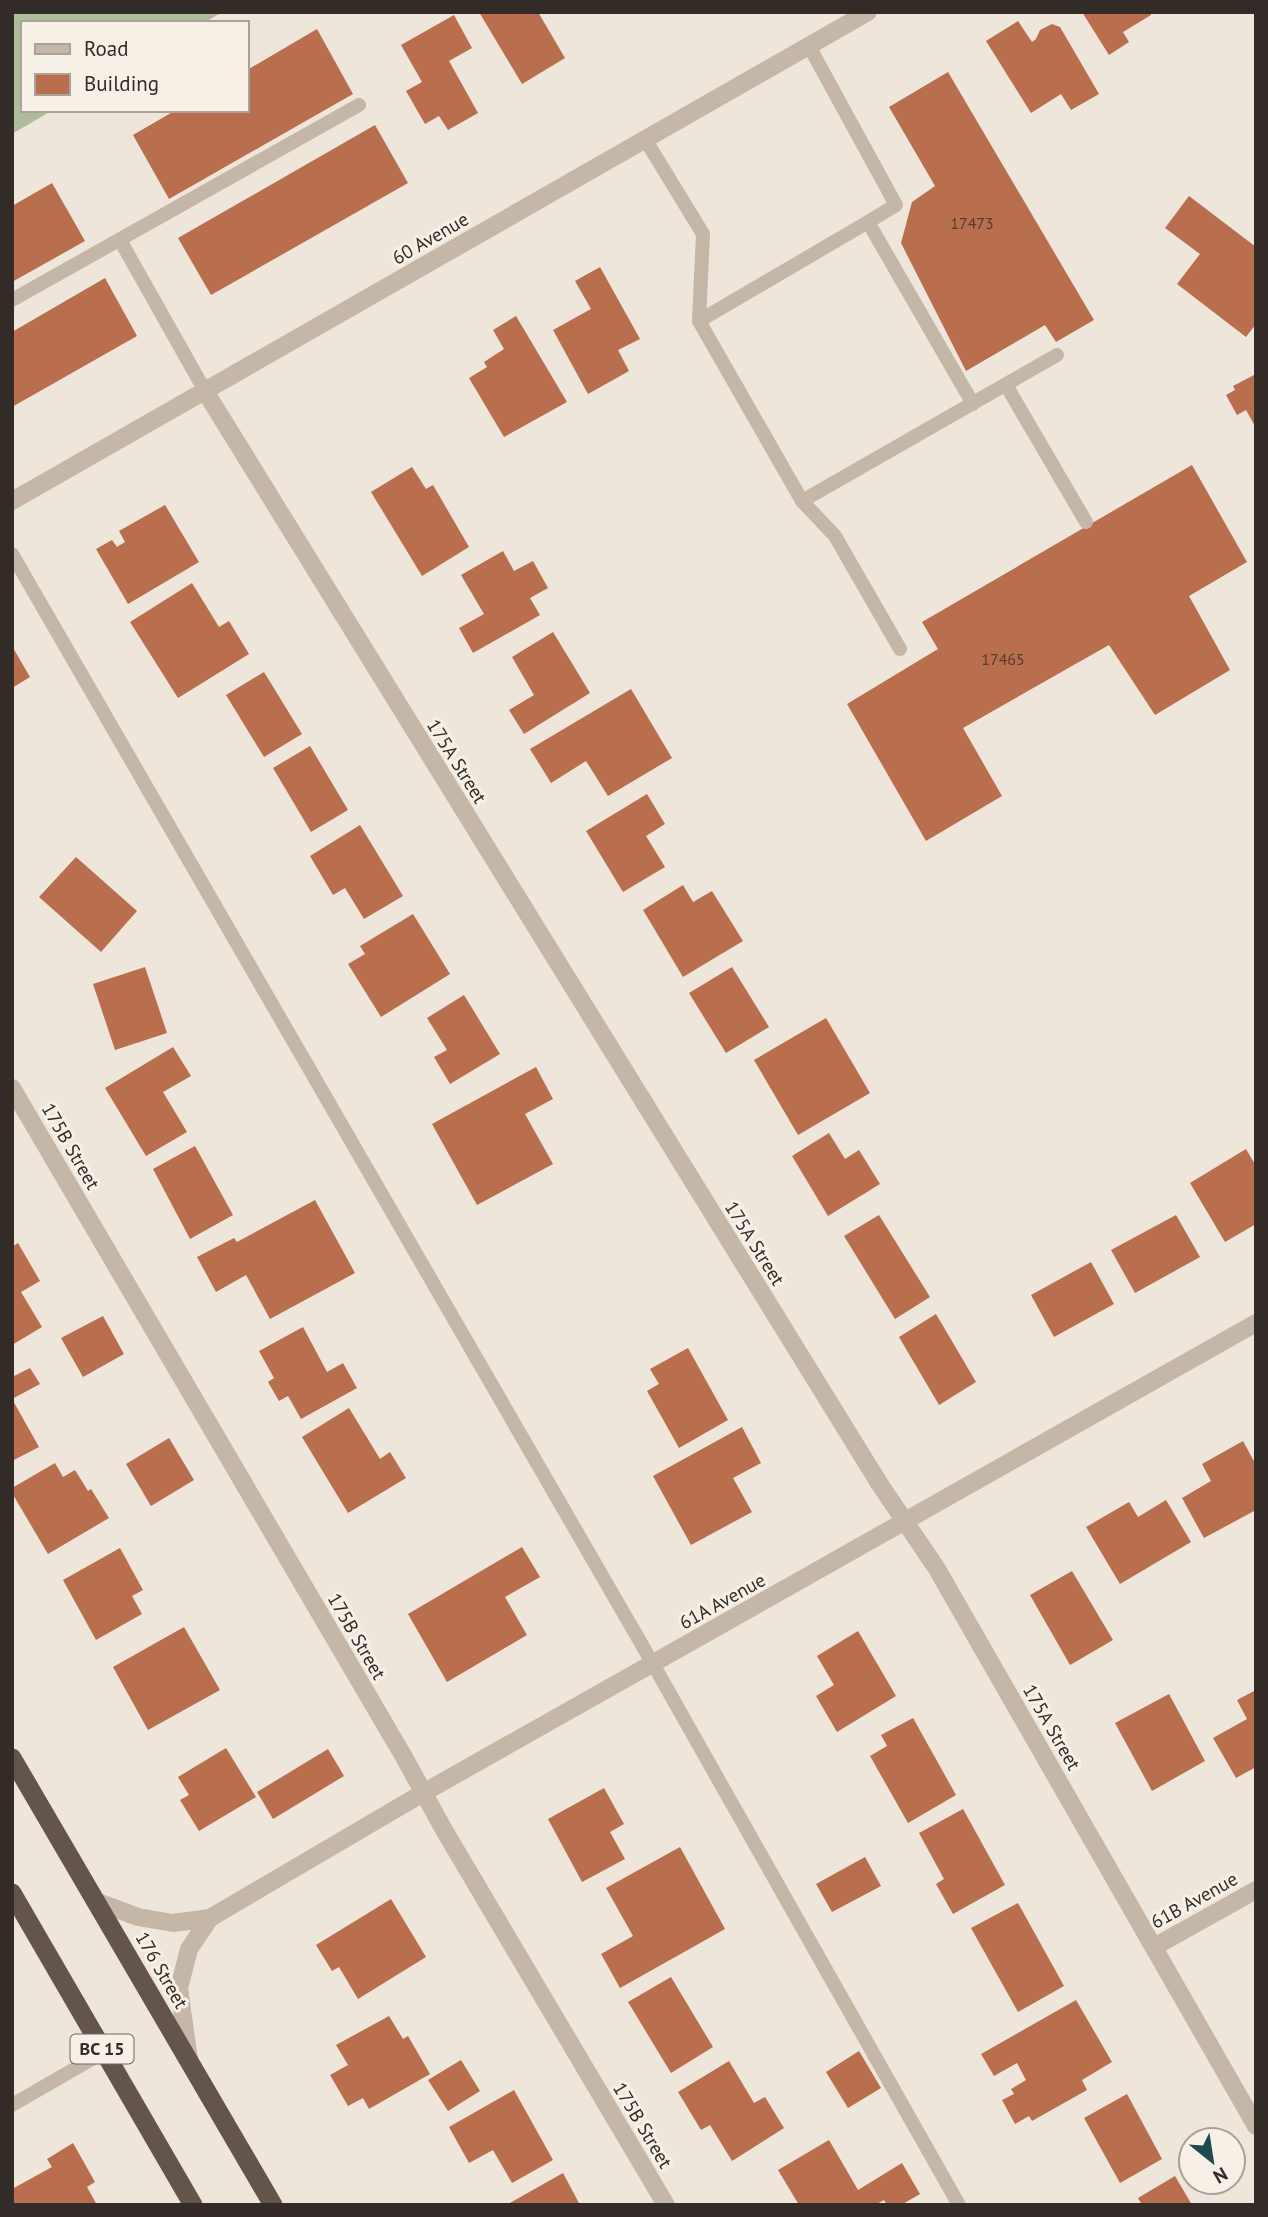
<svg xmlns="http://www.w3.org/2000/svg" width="1268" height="2217" viewBox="0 0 1268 2217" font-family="'PT Sans',sans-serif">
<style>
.green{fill:#afbc9c}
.building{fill:#b96e4d}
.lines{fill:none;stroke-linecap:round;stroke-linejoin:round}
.service{stroke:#c5b7a7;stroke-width:14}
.minor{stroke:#c5b7a7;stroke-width:18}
.tertiary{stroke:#c5b7a7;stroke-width:18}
.trunk{stroke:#63554c;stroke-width:19}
.labels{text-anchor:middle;stroke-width:6;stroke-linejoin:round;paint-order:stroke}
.number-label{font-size:16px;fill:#543c30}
.shield{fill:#f7f0e6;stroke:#6e6660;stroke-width:2}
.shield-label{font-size:18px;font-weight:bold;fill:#332b27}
.street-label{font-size:19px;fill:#332b27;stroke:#f7f0e6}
</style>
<rect width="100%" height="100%" fill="#eee6da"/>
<!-- green -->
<polygon class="green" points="12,12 222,12 204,23 23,23 23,110 53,110 12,134"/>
<!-- building -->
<g class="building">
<polygon points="479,12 538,12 565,58 522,84"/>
<polygon points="1082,12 1150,12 1151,15 1123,32 1129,42 1109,55"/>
<polygon points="454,15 472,48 449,61 478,113 448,130 439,116 425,124 406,91 422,82 401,45"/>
<polygon points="1018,21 1032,42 1036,39 1040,30 1052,24 1060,27 1099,94 1071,110 1061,94 1031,113 986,41"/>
<polygon points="317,29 353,94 169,199 133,135 176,110 247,110 247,70"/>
<polygon points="948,72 1094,320 1056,342 1045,325 966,371 901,243 912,202 935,186 889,107"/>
<polygon points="375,125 408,183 211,295 178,238"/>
<polygon points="52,183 85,241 12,282 12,206"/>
<polygon points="1189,196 1256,247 1256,324 1246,337 1177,284 1200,254 1165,228"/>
<polygon points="600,267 640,339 618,350 629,371 588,394 553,330 591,309 575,281"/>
<polygon points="105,278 137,336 12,407 12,332"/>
<polygon points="516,316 567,402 504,437 469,378 487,367 484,362 504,349 493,330"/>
<polygon points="1256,374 1256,428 1246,410 1237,415 1226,395 1235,390 1233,386"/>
<polygon points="1192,465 1247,562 1189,596 1230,670 1155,715 1109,645 963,728 1002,796 926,841 847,704 938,649 922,622"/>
<polygon points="412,467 426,489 433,485 469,547 422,576 371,492"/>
<polygon points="165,505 199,562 128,604 96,549 112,540 117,547 125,542 119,531"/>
<polygon points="503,551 514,571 533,561 548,588 530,598 540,615 473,653 459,628 484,614 461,575"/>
<polygon points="192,583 219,627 229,621 249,654 178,698 130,622"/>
<polygon points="553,632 590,693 524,734 509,710 534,695 512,657"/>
<polygon points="12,646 30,677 12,688"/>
<polygon points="264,672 302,734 264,757 226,695"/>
<polygon points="631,689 672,758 608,796 586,761 551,783 530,749"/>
<polygon points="310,746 348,810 311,832 273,768"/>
<polygon points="647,794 665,824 646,836 665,867 623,892 586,831"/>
<polygon points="360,825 403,896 364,919 345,888 333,895 310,856"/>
<polygon points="76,857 137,911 101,952 39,897"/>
<polygon points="683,885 693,902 712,891 743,941 683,977 643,910"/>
<polygon points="413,914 450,974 381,1017 348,964 365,954 360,946"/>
<polygon points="145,967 167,1033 115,1050 93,984"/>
<polygon points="732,967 769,1027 726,1053 689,993"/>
<polygon points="464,995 500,1054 450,1084 434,1057 447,1050 427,1018"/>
<polygon points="826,1018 870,1093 798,1135 754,1060"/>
<polygon points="173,1047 191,1076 163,1092 187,1132 146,1156 105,1088"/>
<polygon points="536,1067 553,1099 525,1114 553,1164 477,1205 432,1124"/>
<polygon points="829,1133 845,1159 859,1150 880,1184 828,1216 792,1156"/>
<polygon points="195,1146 233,1215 190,1239 153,1169"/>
<polygon points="1246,1149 1256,1166 1256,1224 1225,1242 1190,1183"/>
<polygon points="315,1200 355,1273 270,1319 246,1275 216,1292 197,1257 234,1238 237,1242"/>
<polygon points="879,1215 930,1297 895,1319 844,1236"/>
<polygon points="1176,1215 1200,1257 1135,1293 1111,1250"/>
<polygon points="18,1243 40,1281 21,1292 42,1327 12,1345 12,1247"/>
<polygon points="1091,1262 1114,1304 1054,1337 1031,1295"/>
<polygon points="936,1314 976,1382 939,1405 899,1337"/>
<polygon points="103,1316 124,1354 83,1377 61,1338"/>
<polygon points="303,1327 327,1372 343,1363 357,1388 301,1419 288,1396 279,1401 268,1382 274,1378 259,1351"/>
<polygon points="688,1348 728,1420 679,1448 647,1391 659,1384 650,1369"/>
<polygon points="30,1368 40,1384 12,1399 39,1447 12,1461 12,1377"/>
<polygon points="349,1408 380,1459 390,1452 406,1478 348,1513 302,1437"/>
<polygon points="742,1427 761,1463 733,1478 752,1512 691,1545 653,1476"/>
<polygon points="169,1438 194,1480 151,1506 126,1464"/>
<polygon points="1243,1441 1256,1465 1256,1510 1204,1538 1182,1498 1211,1481 1202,1464"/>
<polygon points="55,1463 63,1477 75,1470 88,1491 91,1489 109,1518 48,1554 12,1493 12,1488"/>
<polygon points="1166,1500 1191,1542 1120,1584 1086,1527 1129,1502 1138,1517"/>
<polygon points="522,1547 540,1577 505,1597 527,1635 447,1682 408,1614"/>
<polygon points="120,1548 143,1590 132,1596 142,1614 96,1640 63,1580"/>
<polygon points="1072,1571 1113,1640 1070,1665 1030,1595"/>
<polygon points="184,1627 220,1690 148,1730 113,1667"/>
<polygon points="858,1631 896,1696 837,1732 816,1696 834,1685 817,1656"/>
<polygon points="1256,1690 1256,1767 1236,1778 1213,1738 1247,1719 1237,1700"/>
<polygon points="1169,1694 1205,1761 1152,1791 1115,1723"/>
<polygon points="913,1718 956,1795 908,1823 870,1756 887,1746 881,1735"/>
<polygon points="226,1748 256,1797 199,1831 180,1800 189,1795 178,1777"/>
<polygon points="328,1749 344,1776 273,1819 257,1792"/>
<polygon points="604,1788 624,1824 610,1832 625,1859 582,1882 548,1819"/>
<polygon points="963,1809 1005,1885 953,1914 936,1884 944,1879 919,1833"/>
<polygon points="680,1847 725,1929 620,1988 601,1954 633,1936 606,1888"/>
<polygon points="865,1857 881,1886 832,1912 816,1884"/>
<polygon points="391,1899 426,1957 358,1999 339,1967 332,1971 316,1945"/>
<polygon points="1018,1903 1064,1986 1018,2012 971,1928"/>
<polygon points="671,1977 713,2047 671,2073 628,2002"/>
<polygon points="1076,2000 1112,2062 1082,2080 1087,2090 1032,2121 1029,2116 1015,2124 1002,2100 1014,2094 1011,2089 1026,2080 1017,2063 994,2076 981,2054"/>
<polygon points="389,2016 403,2039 408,2036 430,2074 369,2109 363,2098 348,2106 330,2075 348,2065 336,2045"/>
<polygon points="859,2051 881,2088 848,2108 826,2072"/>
<polygon points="461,2060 480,2091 448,2111 428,2080"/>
<polygon points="729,2061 754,2103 765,2097 784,2128 732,2161 710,2125 701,2130 678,2092"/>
<polygon points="514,2090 553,2160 512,2183 493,2150 469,2163 449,2127"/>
<polygon points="1127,2094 1162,2159 1120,2183 1084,2118"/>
<polygon points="829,2140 858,2190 902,2163 920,2194 901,2205 887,2205 884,2200 875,2205 799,2205 778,2170"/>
<polygon points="73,2143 95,2182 87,2187 97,2205 12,2205 12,2189 52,2167 47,2159"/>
<polygon points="563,2173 580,2205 506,2205"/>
<polygon points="1175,2176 1192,2205 1142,2205 1138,2198"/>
</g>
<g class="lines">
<!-- service -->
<g class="service">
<polyline points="809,46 896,205 868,222 973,404"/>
<polyline points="645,139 703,234 699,321 802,501 1057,355"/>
<polyline points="120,240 205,391"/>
<polyline points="12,300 359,105"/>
<polyline points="699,321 868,222"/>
<polyline points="1006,385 1086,522"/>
<polyline points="802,501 835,536 900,649"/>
<polyline points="12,554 653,1664 959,2205"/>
<polyline points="12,2105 104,2052"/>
</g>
<!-- minor -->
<g class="minor">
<polyline points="205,391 879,1483 937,1569 1256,2126"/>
<polyline points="12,1088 404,1757 444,1830 666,2205"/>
<polyline points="95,1901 138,1917 173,1923 210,1918 423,1793 1256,1323"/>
<polyline points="1154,1947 1256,1890"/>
<polyline points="189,2060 179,1988 189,1949 210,1918"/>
</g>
<!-- tertiary -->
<polyline class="tertiary" points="12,501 868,12"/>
<!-- trunk -->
<g class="trunk">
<polyline points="12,1758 273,2205"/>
<polyline points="12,1893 193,2205"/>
</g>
</g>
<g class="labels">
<!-- number labels -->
<g class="number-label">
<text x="972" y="229">17473</text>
<text x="1003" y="665">17465</text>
</g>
<!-- shield labels -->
<rect class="shield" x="70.5" y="2034.5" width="63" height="29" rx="5"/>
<g class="shield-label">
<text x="102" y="2055">BC 15</text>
</g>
<!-- street labels -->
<g class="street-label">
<text transform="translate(430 238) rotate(-30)" y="7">60 Avenue</text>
<text transform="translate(457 761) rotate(58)" y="7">175A Street</text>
<text transform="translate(71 1146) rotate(60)" y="7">175B Street</text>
<text transform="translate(755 1243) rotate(58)" y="7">175A Street</text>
<text transform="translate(722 1601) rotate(-29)" y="7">61A Avenue</text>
<text transform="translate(357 1636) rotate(60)" y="7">175B Street</text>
<text transform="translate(1052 1727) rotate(60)" y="7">175A Street</text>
<text transform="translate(1194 1900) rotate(-29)" y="7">61B Avenue</text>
<text transform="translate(162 1970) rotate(60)" y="7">176 Street</text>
<text transform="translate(643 2125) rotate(59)" y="7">175B Street</text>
</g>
</g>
<!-- border -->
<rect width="1268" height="2217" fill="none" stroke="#332b27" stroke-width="28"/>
<!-- legend -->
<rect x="21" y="21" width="228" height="91" fill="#f7f0e6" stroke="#a9a19a" stroke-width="2"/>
<rect x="35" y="44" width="35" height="10" fill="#c5b7a7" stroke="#a9a19a" stroke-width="2"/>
<text x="84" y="56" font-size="21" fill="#332b27">Road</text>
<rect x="35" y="74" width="35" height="21" fill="#b96e4d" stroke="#a9a19a" stroke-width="2"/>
<text x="84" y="91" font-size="21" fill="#332b27">Building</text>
<!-- north arrow -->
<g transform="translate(1212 2161) rotate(150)"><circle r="33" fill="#f7f0e6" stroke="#a9a19a" stroke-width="2"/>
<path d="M0-5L12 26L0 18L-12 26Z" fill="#214a50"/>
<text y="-10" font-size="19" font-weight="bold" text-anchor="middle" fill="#332b27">N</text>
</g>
</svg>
